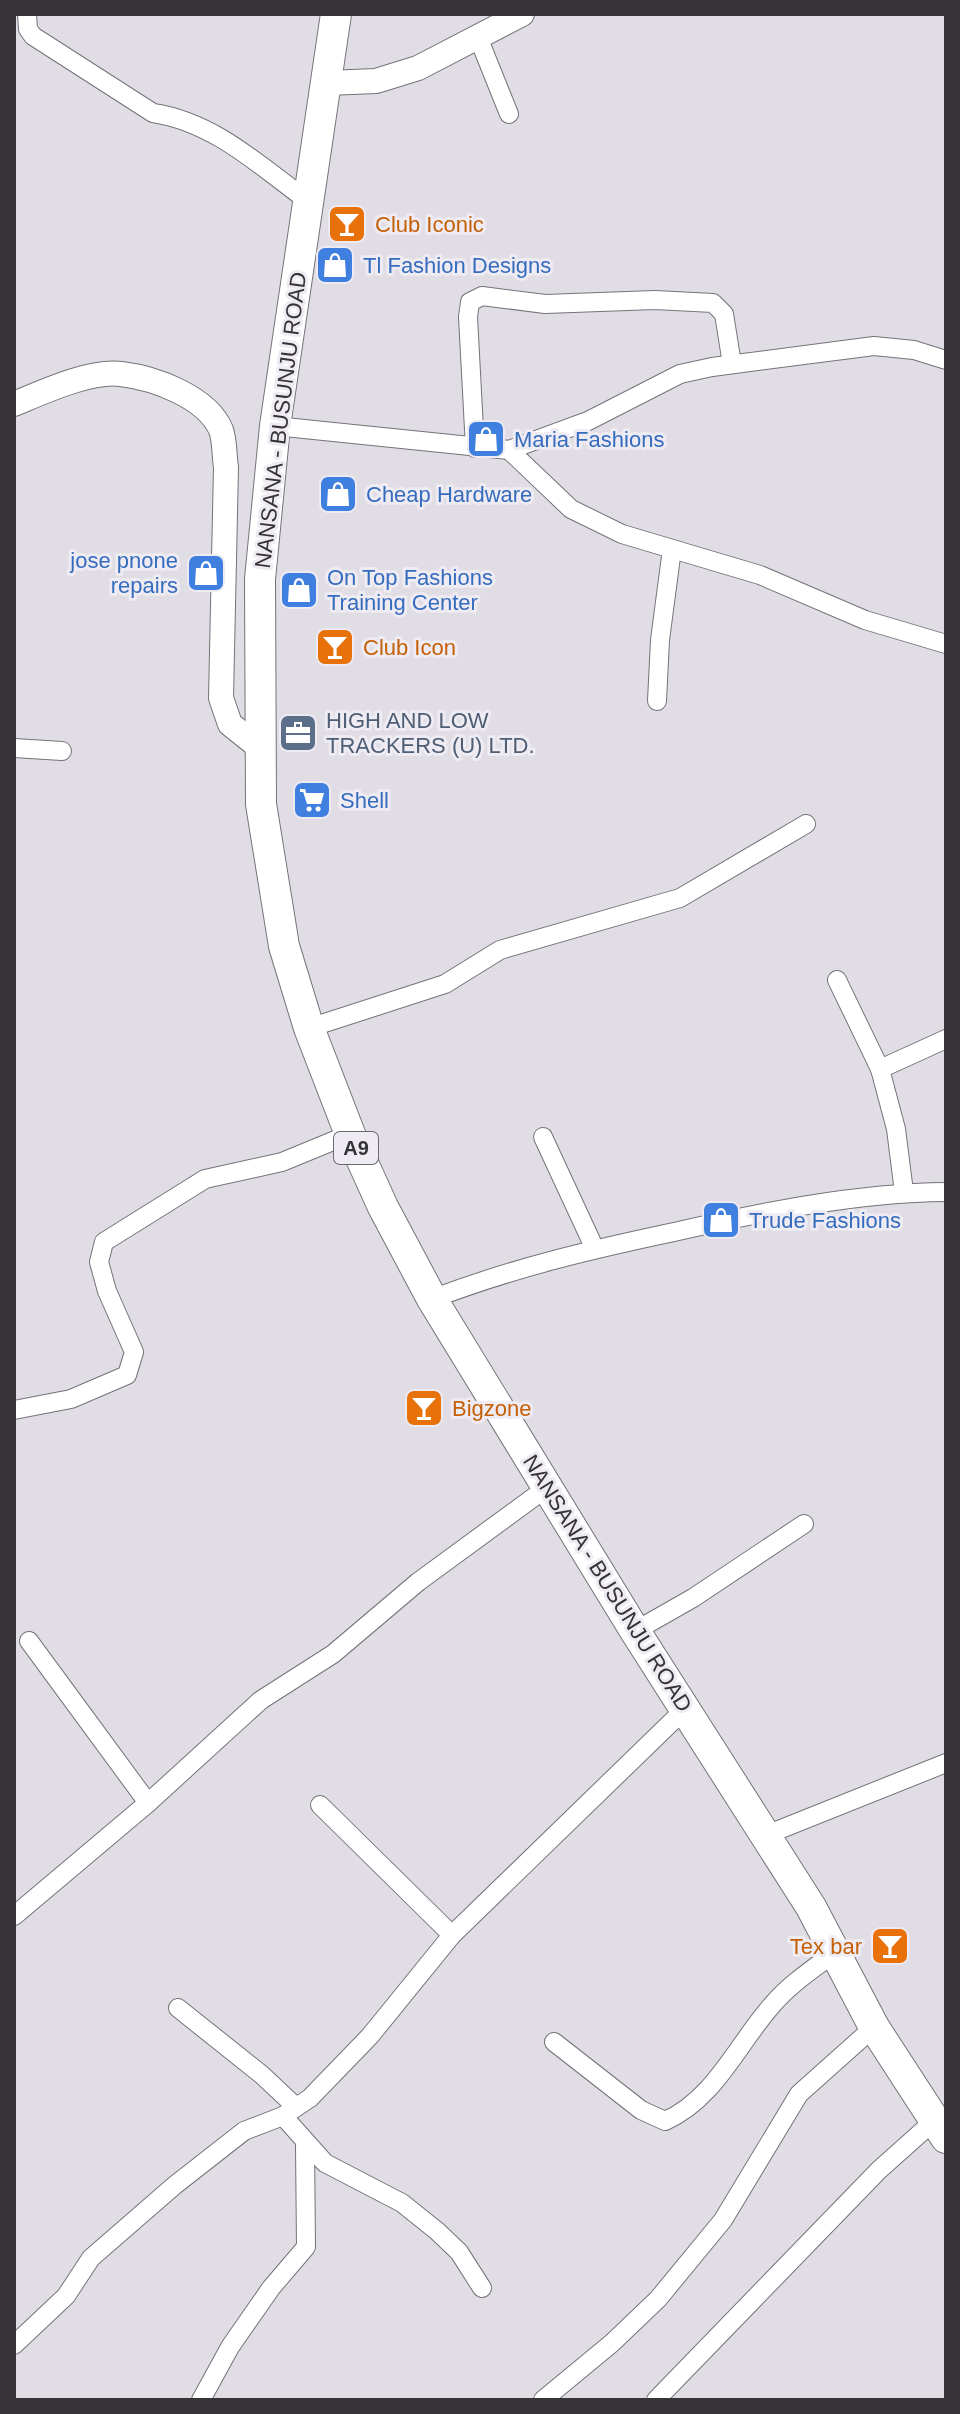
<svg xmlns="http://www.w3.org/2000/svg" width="960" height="2414" viewBox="0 0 960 2414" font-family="Helvetica,sans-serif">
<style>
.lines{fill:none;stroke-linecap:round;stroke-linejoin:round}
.minor-casing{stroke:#757279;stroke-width:20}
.tertiary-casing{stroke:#757279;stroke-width:26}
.primary-casing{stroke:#757279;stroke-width:32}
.minor{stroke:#fff;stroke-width:18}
.tertiary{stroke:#fff;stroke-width:24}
.primary{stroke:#fff;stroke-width:30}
.labels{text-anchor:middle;stroke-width:6;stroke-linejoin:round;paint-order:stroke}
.shield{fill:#eeebf3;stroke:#6c6a6f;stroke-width:2}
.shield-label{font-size:20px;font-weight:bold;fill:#353337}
.food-label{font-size:22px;fill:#c56008;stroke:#eeebf3;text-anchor:start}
.shop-label{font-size:22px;fill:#366cbe;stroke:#eeebf3;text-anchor:start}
.street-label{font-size:22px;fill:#353337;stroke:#eeebf3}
.service-label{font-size:22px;fill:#4e5e75;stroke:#eeebf3;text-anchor:start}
</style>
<rect width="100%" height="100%" fill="#e1dde5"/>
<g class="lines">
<!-- minor casing -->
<g class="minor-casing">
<g id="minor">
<path d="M 27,14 L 28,29 L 33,36 L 153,113 C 214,122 260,166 308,201"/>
<polyline points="478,37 509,114"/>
<polyline points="275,426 509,450 588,421 680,374 712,367 874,346 914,350 946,360"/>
<polyline points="475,448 468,317 470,302 482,296 545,304 655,300 713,303 724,314 732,364"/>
<polyline points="509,450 571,509 622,534 760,575 865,620 946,644"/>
<polyline points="657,701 660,640 672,549"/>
<polyline points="14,748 62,751"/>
<polyline points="837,980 880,1069"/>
<polyline points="309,1028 445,984 500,950 680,898 806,824"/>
<polyline points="543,1137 594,1247"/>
<polyline points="904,1192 896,1129 880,1069 946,1039"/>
<path d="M 432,1299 C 513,1268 589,1250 674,1232 C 762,1212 855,1193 946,1192"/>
<polyline points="14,1410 71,1399 127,1375 134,1352 107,1291 99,1262 104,1242 205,1179 282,1162 350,1134"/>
<polyline points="635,1631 693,1598 804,1524"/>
<polyline points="29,1641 148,1803"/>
<polyline points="320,1805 452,1935"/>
<polyline points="766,1835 946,1763"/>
<polyline points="14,1916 148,1803 261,1700 333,1654 418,1582 549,1486"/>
<polyline points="178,2008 262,2075 296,2107"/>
<path d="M 554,2042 L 641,2110 L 665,2121 C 715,2099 738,2043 773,2004 C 790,1984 813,1969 834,1953"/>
<polyline points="283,2116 325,2163 402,2203 437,2231 459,2252 482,2288"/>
<polyline points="14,2345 66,2296 91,2258 175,2185 244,2131 283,2116 310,2098 370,2036 452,1935 686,1708"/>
<polyline points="201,2400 230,2347 271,2288 306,2247 305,2145"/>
<polyline points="543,2400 612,2343 658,2299 723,2220 799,2094 874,2027"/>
<polyline points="656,2400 879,2170 935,2120"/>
</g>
</g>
<!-- tertiary casing -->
<g class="tertiary-casing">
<g id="tertiary">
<polyline points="327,83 376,81 418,68 522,14"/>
<path d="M 14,404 C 43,392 90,370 121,374 C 155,378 207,397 221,430 C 225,441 224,455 226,467 L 221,698 L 230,724 L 260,748"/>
</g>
</g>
<!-- primary casing -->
<g class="primary-casing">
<polyline id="primary" points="336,14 275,426 260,579 261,804 284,946 309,1028 350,1134 383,1207 432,1299 635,1631 811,1907 874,2027 946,2138"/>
</g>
<!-- minor -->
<use href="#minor" class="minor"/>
<!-- tertiary -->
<use href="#tertiary" class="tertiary"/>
<!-- primary -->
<use href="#primary" class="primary"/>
</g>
<!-- icons -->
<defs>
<g id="bar-square" transform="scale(2)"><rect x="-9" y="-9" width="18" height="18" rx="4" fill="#e8710a" stroke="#eeebf3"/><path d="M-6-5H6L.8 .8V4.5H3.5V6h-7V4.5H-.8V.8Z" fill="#fff"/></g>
<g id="shop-square" transform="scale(2)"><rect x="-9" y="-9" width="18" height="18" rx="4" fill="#3f7fe0" stroke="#eeebf3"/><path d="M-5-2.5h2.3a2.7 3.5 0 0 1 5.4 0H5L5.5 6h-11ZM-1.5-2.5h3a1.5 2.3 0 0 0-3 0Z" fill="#fff"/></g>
<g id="office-square" transform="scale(2)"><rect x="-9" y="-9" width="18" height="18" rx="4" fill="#5c6f8a" stroke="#eeebf3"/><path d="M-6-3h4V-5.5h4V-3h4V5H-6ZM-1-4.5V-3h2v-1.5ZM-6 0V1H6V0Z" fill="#fff"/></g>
<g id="supermarket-square" transform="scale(2)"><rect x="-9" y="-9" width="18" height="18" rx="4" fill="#3f7fe0" stroke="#eeebf3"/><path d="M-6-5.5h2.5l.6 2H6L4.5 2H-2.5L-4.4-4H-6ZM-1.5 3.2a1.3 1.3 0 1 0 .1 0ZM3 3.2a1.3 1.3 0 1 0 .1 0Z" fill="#fff"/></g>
</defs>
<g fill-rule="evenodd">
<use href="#bar-square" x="347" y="224"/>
<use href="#shop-square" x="335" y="265"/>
<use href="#shop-square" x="486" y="439"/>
<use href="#shop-square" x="338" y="494"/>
<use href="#shop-square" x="206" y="573"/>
<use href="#shop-square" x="299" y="590"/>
<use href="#bar-square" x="335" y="647"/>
<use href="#office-square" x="298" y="733"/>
<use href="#supermarket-square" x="312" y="800"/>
<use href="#shop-square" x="721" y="1220"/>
<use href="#bar-square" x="424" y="1408"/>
<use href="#bar-square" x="890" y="1946"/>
</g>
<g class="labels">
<!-- shield labels -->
<rect class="shield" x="334" y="1132" width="44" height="32" rx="6"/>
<g class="shield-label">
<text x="356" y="1155">A9</text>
</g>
<!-- food labels -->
<g class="food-label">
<text x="375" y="232">Club Iconic</text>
<text x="363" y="655">Club Icon</text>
<text x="452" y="1416">Bigzone</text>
<text x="862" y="1954" text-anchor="end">Tex bar</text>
</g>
<!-- shop labels -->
<g class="shop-label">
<text x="363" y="273">Tl Fashion Designs</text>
<text x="514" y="447">Maria Fashions</text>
<text x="366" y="502">Cheap Hardware</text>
<text x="178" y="568" text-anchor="end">jose pnone<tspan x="178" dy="25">repairs</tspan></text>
<text x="327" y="585">On Top Fashions<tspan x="327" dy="25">Training Center</tspan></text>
<text x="340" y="808">Shell</text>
<text x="749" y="1228">Trude Fashions</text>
</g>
<!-- street labels -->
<g class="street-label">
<text transform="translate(280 420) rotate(-83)" y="8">NANSANA - BUSUNJU ROAD</text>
<text transform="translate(608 1583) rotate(58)" y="8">NANSANA - BUSUNJU ROAD</text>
</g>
<!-- service labels -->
<g class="service-label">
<text x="326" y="728">HIGH AND LOW<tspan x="326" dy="25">TRACKERS (U) LTD.</tspan></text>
</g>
</g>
<!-- border -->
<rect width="960" height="2414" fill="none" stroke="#353337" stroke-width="32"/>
</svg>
